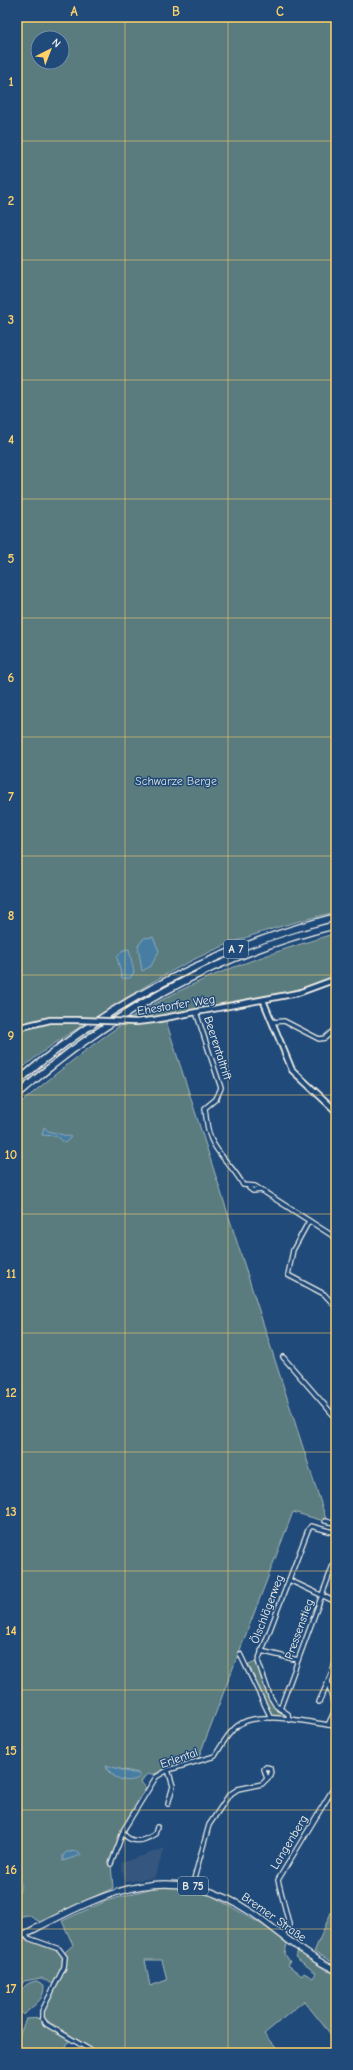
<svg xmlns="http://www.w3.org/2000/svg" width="353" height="2070" viewBox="0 0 353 2070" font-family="'Comic Neue',sans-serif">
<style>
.built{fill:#36577e}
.green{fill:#5a7b7f;stroke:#a7b6b4;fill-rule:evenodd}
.water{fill:#467da2;stroke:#8cabbe}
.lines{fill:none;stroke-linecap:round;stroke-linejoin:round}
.street-casing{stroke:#f4f1e8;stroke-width:6}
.secondary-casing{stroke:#f4f1e8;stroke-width:8}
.primary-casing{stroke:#f4f1e8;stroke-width:8}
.highway-casing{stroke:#f4f1e8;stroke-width:9}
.street{stroke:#1f4a7a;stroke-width:3.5}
.secondary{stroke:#1f4a7a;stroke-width:4.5}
.primary{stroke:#1f4a7a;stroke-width:5.5}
.highway{stroke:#1f4a7a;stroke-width:6}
.secondary-bridge-casing{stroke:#f4f1e8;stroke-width:8;stroke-linecap:butt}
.secondary-bridge{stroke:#1f4a7a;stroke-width:4.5}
.grid{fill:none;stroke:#ffd166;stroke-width:1;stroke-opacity:0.55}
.labels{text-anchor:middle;stroke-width:3;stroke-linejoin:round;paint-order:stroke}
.shield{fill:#1f4a7a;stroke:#b4bfc7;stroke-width:1}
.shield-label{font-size:11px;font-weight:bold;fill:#f4f1e8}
.park-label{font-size:12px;fill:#dddfd8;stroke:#1f4a7a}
.street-label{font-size:12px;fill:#f4f1e8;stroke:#1f4a7a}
.neatline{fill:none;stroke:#ffd166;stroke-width:1.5}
.grid-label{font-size:13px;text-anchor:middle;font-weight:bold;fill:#ffd166}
</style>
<rect width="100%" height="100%" fill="#1f4a7a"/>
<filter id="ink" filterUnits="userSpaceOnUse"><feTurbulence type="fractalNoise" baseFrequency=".025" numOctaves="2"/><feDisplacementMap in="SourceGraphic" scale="8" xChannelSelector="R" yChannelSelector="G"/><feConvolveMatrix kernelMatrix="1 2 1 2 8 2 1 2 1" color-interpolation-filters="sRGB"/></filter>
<g filter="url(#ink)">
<!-- built -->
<polygon class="built" points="165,1848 154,1878 125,1882 121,1863"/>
<!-- green -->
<g class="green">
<path d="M 17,17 L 336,17 L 336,912 C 289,923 239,937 195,959 C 161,976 128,996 96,1017 C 68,1034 41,1051 17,1073 ZM 38,38 L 62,38 L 62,62 L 38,62 Z"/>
<path d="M 336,933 L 336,976 L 306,988 L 165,1018 L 327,1522 L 293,1512 L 198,1759 L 165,1769 L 155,1774 L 150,1774 L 145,1776 L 141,1782 L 146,1788 L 111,1864 L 113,1888 L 40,1922 L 28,1915 L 17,1917 L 17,1892 L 19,1893 L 21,1883 L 17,1881 L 17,1106 C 53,1076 90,1045 130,1019 C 192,978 265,955 336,933 ZM 106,1766 L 138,1773 L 114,1776 L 108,1771 Z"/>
<polygon points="258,1661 273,1702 288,1714 285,1718 271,1718 246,1666"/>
<path d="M 163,1885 L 205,1892 L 263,1925 L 287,1943 L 285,1954 L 290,1962 L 288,1965 L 302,1976 L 304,1973 L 313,1978 L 316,1973 L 295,1957 L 298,1951 L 327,1971 L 336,1974 L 336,2041 L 304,2001 L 264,2034 L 278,2050 L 275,2053 L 99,2053 L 43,2018 L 46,2024 L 70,2039 L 63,2053 L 17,2053 L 17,2041 L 26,2019 L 42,2018 L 42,2011 L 55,1985 L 41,1978 L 24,1981 L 17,1993 L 17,1943 L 30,1938 L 55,1947 L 64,1953 L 73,1945 L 62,1921 L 106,1901 ZM 145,1960 L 162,1960 L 167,1980 L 150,1986 Z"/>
<polygon points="336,1901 336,1964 314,1952"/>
<path d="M 37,1981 L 44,1985 C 45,2002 32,2005 24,2015 L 17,2011 C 17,1997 20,1983 37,1981 Z"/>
</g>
<!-- water -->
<g class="water">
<polygon points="153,937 159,951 151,966 142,971 138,946 144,938"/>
<polygon points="129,949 134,972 130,978 122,978 117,957 123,950"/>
<polygon points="44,1127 48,1131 71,1137 65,1143 57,1136 42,1135"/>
<path d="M 106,1765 L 132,1773 L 138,1773 L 140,1777 C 128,1785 111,1779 106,1765 Z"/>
<polygon points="78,1851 81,1855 63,1861 63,1855 67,1852"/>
</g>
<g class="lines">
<!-- street casing -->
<g class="street-casing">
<g id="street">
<path d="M 196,1012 L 221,1088 L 216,1099 L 205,1108 C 206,1118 207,1130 211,1139 C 218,1156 235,1168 243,1185 L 255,1186 L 336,1238"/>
<polyline points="272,1022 284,1021 319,1039 325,1038 336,1028"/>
<polyline points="250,1186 249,1188 253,1191 262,1190"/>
<polyline points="309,1221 293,1250 288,1275 324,1294 336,1307"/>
<polyline points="283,1357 336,1418"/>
<polyline points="325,1521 336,1523"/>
<polyline points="289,1580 336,1602"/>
<polyline points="261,1651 298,1660"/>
<polyline points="240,1654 271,1718"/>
<polyline points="319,1702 328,1682"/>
<polyline points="280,1709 336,1557"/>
<polyline points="289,1720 288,1714 276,1706 270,1696 258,1661 308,1530 311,1526 336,1533"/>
<polyline points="328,1725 335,1710 328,1681 336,1661"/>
<polyline points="168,1804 173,1786 168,1770"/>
<path d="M 123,1833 C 132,1845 144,1841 155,1834 L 157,1827"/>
<path d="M 118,1846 L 124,1829 L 156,1777 L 168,1770 L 215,1756 C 221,1746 227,1734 237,1726 C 259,1709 309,1723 336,1726"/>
<polyline points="111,1864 117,1848"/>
<polyline points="192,1886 209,1825 229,1795 238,1789 262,1784 271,1775 270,1768 266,1767 264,1769 267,1779"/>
<polyline points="25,1934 28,1938 59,1949 65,1957 64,1967 42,2011 42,2018 46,2024 95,2053"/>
<polyline points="282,1935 289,1928 289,1924 278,1880 336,1784"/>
</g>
</g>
<!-- secondary casing -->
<g class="secondary-casing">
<g id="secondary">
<polyline points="263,1000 292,1070 336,1111"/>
<polyline points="136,1022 154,1020 298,993 336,979"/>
<polyline points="17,1028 50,1020 76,1020"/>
</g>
</g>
<!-- primary casing -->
<g class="primary-casing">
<path id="primary" d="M 17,1938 C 100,1896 165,1854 254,1914 C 281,1933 305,1956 336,1970"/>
</g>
<!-- highway casing -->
<g class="highway-casing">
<g id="highway">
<path d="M 17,1082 C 109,1001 218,948 336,917"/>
<path d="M 17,1095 C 108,1014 217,954 336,925"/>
</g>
</g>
<!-- street -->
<use href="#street" class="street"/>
<!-- secondary -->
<use href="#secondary" class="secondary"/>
<!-- primary -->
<use href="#primary" class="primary"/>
<!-- highway -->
<use href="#highway" class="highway"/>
<!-- secondary-bridge casing -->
<g class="secondary-bridge-casing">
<polyline id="secondary-bridge" points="76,1020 136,1022"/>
</g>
<!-- secondary-bridge -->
<use href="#secondary-bridge" class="secondary-bridge"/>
</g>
</g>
<!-- grid -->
<path class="grid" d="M 125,17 L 125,2053M 228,17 L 228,2053M 17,141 L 336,141M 17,260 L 336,260M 17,380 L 336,380M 17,499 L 336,499M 17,618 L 336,618M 17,737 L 336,737M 17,856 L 336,856M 17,975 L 336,975M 17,1095 L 336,1095M 17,1214 L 336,1214M 17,1333 L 336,1333M 17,1452 L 336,1452M 17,1571 L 336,1571M 17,1690 L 336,1690M 17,1810 L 336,1810M 17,1929 L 336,1929"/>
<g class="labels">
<!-- shield labels -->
<g class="shield">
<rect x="224" y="940" width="24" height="18" rx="3"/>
<rect x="178" y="1877" width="30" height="18" rx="3"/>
</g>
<g class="shield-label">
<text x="236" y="953">A 7</text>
<text x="193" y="1890">B 75</text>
</g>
<!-- park labels -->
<g class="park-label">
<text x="176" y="785">Schwarze Berge</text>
</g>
<!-- street labels -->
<g class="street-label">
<text transform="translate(176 1005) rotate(-9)" y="4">Ehestorfer Weg</text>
<text transform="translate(218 1048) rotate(72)" y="4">Beerentaltrift</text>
<text transform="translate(267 1609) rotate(-69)" y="4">Ölschlägerweg</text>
<text transform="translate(299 1629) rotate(-70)" y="4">Pressenstieg</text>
<text transform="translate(179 1758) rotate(-19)" y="4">Erlental</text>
<text transform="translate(289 1842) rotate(-59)" y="4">Langenberg</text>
<text transform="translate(274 1917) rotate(35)" y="4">Bremer Straße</text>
</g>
</g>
<!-- margin -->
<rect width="353" height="2070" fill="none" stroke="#1f4a7a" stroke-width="44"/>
<!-- north arrow -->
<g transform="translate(50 50) rotate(42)"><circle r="19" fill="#1f4a7a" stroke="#748da6"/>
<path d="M0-3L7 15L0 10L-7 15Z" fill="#ffd166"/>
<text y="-6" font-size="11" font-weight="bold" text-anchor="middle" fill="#f4f1e8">N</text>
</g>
<rect x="22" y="22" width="309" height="2026" class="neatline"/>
<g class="grid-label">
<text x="74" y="16">A</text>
<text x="176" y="16">B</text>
<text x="280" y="16">C</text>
<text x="11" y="86">1</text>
<text x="11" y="205">2</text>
<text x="11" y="324">3</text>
<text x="11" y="444">4</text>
<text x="11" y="563">5</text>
<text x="11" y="682">6</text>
<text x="11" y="801">7</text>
<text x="11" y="920">8</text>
<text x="11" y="1040">9</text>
<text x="11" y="1159">10</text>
<text x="11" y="1278">11</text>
<text x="11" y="1397">12</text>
<text x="11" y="1516">13</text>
<text x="11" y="1635">14</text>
<text x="11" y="1755">15</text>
<text x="11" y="1874">16</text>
<text x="11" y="1993">17</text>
</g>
</svg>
